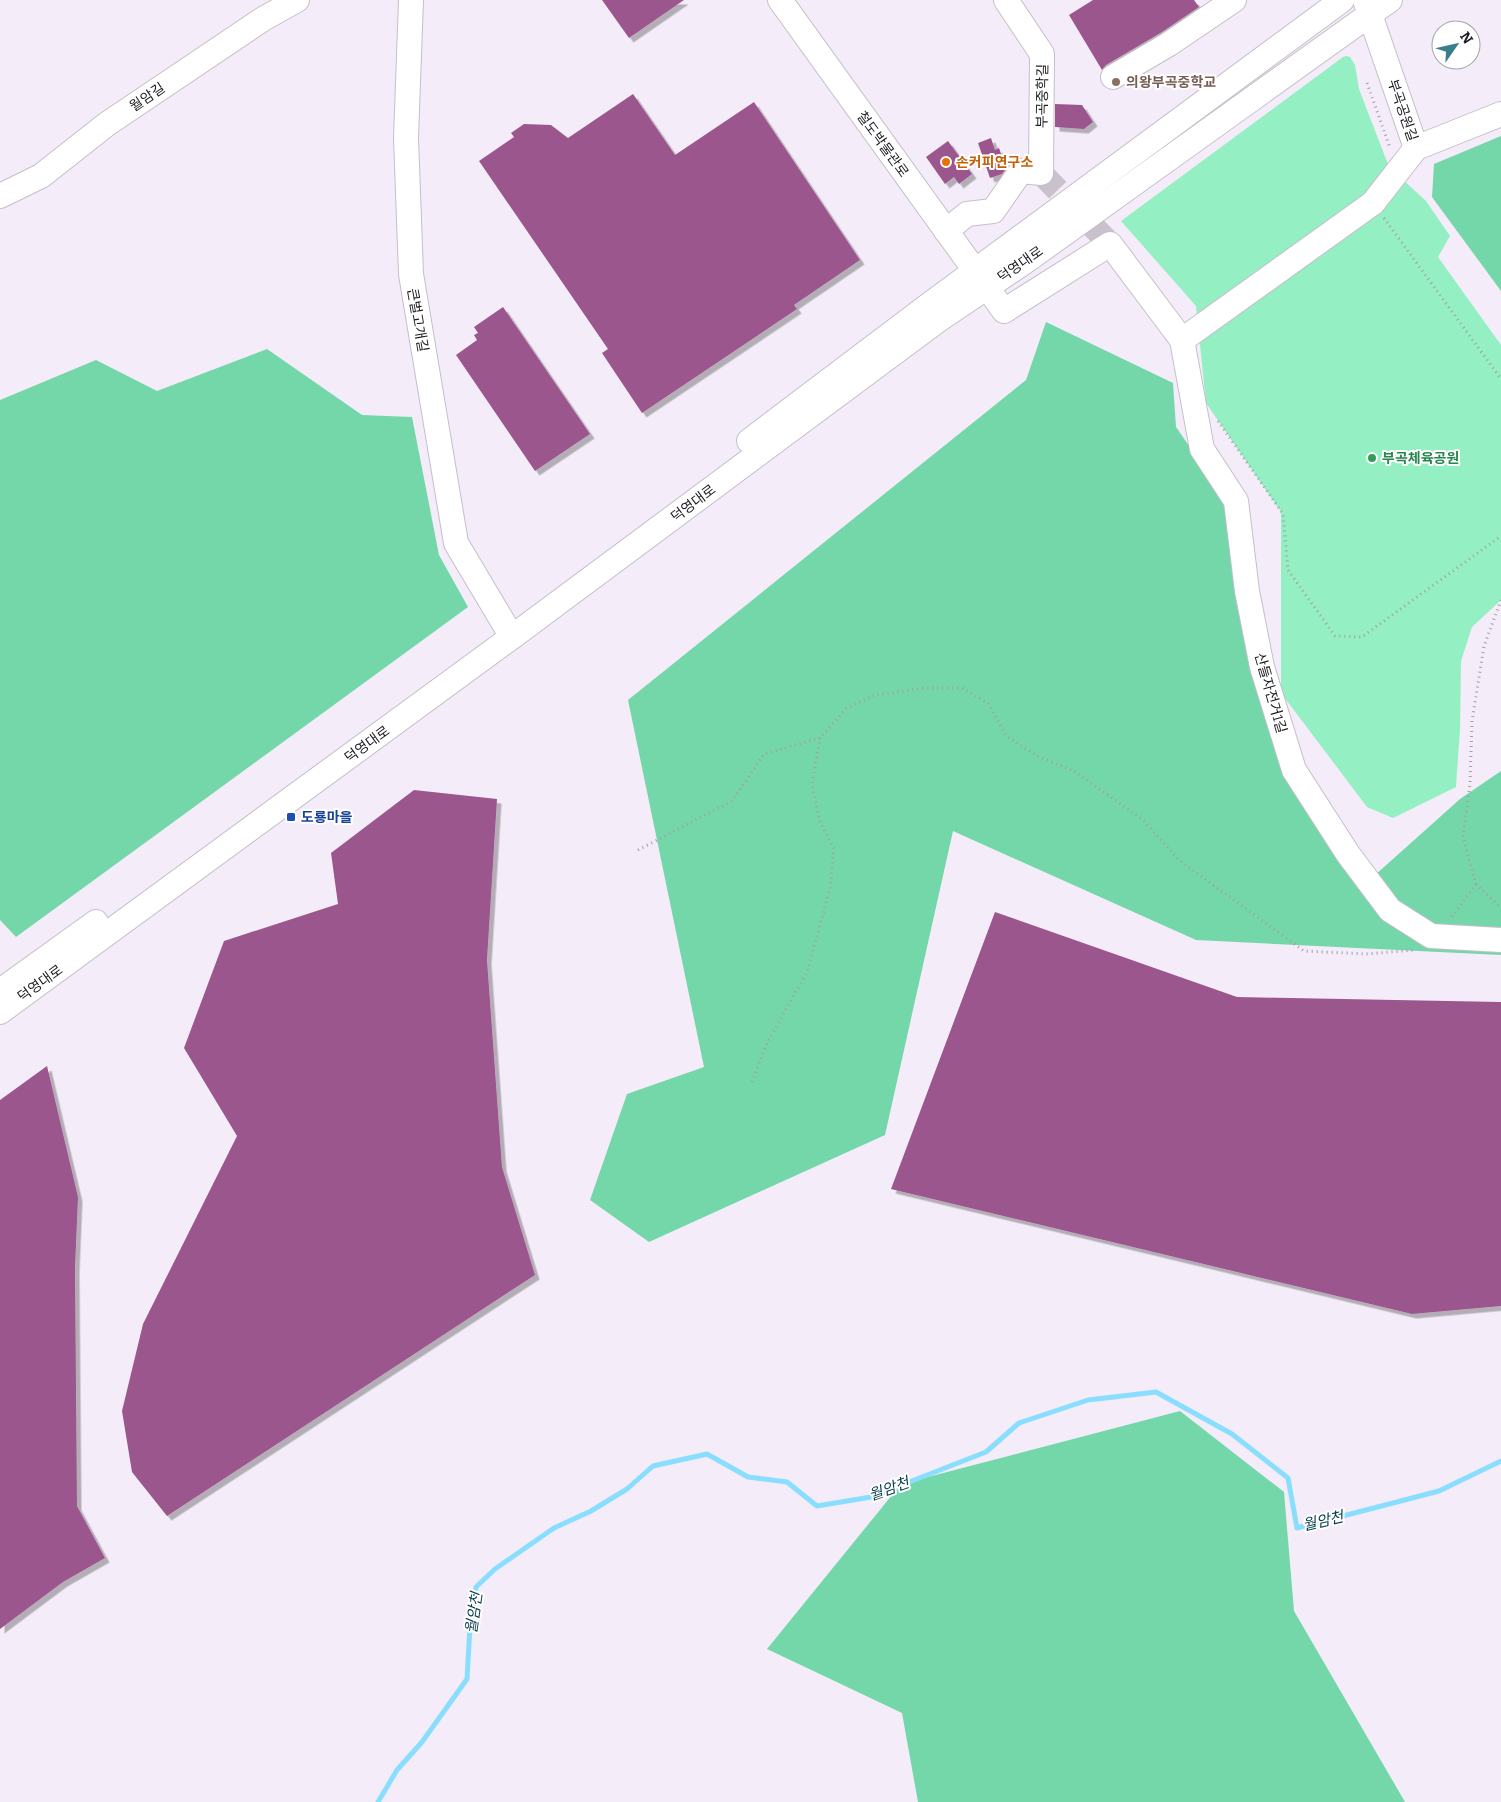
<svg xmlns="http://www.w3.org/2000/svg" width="1501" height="1802" viewBox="0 0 1501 1802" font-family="Bitter,'Noto Sans KR',serif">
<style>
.green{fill:#94efc3}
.forest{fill:#74d7a9}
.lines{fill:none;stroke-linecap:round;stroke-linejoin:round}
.stream{stroke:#8adefd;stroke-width:5}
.building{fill:#9c578e;filter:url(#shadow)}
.minor-tunnel{stroke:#c9c2cd;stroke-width:24;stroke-dasharray:24 12;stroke-linecap:butt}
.minor-casing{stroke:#c6bec9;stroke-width:26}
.path{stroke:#a49ea7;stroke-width:3;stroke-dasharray:1 4;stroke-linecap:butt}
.minor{stroke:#fff;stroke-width:24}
.education-dot{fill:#8d6e63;stroke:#fff;stroke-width:2}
.food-dot{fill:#e8710a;stroke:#fff;stroke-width:2}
.leisure-dot{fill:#2e9e5b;stroke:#fff;stroke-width:2}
.transit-dot{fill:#1a4fb4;stroke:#fff;stroke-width:2}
.labels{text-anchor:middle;stroke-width:4;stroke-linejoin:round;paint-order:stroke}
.education-label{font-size:14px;font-weight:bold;fill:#785e54;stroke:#fff;text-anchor:start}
.street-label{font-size:14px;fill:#1e1b20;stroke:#fff}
.food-label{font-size:14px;font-weight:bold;fill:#c56008;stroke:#fff;text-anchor:start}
.leisure-label{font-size:14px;font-weight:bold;fill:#27864d;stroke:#fff;text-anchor:start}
.transit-label{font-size:14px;font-weight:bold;fill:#164399;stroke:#fff;text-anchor:start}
.water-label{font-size:15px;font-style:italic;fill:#063c4b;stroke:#fff}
</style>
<defs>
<filter id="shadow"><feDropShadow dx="4.5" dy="4.5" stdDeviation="0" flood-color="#0004"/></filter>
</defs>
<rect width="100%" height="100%" fill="#f4ecf8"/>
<!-- green -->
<polygon class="green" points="1346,56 1350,57 1355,65 1359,89 1389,167 1426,201 1450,236 1438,257 1501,345 1501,600 1472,627 1461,661 1460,729 1456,787 1393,818 1367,807 1281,693 1281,512 1206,403 1196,306 1121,221 1343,57"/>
<!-- forest -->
<g class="forest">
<polygon points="1501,136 1501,291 1432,197 1434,164"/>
<polygon points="1046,322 1173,383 1176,427 1229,504 1288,781 1374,876 1460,799 1501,771 1501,955 1196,940 953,831 885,1135 649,1242 590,1200 627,1094 704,1067 628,700 1026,380"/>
<polygon points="267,349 362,415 412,417 439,555 468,607 16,937 0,920 0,400 96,360 157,391"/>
<polygon points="1180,1411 1284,1492 1294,1611 1405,1802 918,1802 902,1713 767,1649 901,1484"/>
</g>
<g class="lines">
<!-- stream -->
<polyline class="stream" points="378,1802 397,1770 422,1742 467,1679 470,1626 476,1587 495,1569 554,1528 591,1511 627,1489 653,1466 707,1454 748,1477 787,1482 817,1506 871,1497 986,1452 1019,1423 1088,1400 1156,1392 1232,1434 1288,1478 1297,1528 1439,1491 1501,1461"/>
</g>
<!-- building -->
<g class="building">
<polygon points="602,0 684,0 629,38"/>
<polygon points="1093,0 1194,0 1199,7 1162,32 1106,65 1102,70 1069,15"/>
<polygon points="633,94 675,155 754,102 860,260 794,305 797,309 642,413 602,353 608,349 479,161 514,137 511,133 524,124 551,125 568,138"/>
<polygon points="1055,104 1082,105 1093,122 1084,129 1055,127"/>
<polygon points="991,138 995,150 999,148 1006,168 1002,174 990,178 978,143"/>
<polygon points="948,141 972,174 959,184 954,177 945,184 926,157"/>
<polygon points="503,307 590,434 535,471 456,355 477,340 474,335 478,333 474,327"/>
<polygon points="414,790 497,799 487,960 502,1167 535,1275 167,1516 132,1472 122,1411 143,1324 237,1136 184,1048 224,941 338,904 331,853"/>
<polygon points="995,912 1237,997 1501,1002 1501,1306 1412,1314 891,1189"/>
<polygon points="47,1066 78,1197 75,1268 77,1506 105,1558 63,1582 0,1629 0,1100"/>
</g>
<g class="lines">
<!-- minor-tunnel -->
<polyline class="minor-tunnel" points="1041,173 1110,244"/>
<!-- minor casing -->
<g class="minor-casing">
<g id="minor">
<polyline points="411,0 406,138 411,274 456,543 512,637"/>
<polyline points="780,0 1004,311 1110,244 1182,340 1202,449 1236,501 1247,591 1262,667 1294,770 1348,854 1390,910 1431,936 1501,940"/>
<polyline points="1365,0 1416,148 1501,114"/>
<polyline points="1113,77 1169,44 1234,0"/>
<polyline points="0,196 41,176 107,124 263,19 297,0"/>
<polyline points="946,231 967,214 993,211 1021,171 1041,173 1042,54 1006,0"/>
<polyline points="1182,340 1373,203 1416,148"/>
<polyline points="749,441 926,307 1342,0"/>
<polyline points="0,991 96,922"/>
<polyline points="0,1012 512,637 937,321 1026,261 1390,0"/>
</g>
</g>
<!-- path -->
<g class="path">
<polyline points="1367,83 1390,148"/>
<polyline points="1384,218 1501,379"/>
<polyline points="1218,421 1283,514 1288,570 1335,636 1362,637 1501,536"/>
<polyline points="638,850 732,801 764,754 820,738 847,708 875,695 925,688 962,688 988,703 1006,736 1037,756 1074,771 1143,820 1179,860 1304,951 1366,954 1415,950"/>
<polyline points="1476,884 1501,908"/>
<polyline points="1452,917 1476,884 1463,837 1470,784 1472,721 1484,646 1501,600"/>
<polyline points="752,1082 767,1043 807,972 830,889 834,849 820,822 812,784 820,738"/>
</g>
<!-- minor -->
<use href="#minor" class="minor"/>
</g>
<!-- markers -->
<circle class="education-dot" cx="1116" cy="82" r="5"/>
<circle class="food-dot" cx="946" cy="162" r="5"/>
<circle class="leisure-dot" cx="1372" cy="458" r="5"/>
<rect class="transit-dot" x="286" y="812" width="10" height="10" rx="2.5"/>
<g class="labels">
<!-- education labels -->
<g class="education-label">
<text x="1126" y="87">의왕부곡중학교</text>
</g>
<!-- street labels -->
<g class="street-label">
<text transform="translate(1042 96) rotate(-89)" y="5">부곡중학길</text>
<text transform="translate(147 97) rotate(-34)" y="5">월암길</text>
<text transform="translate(1403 110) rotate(71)" y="5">부곡공원길</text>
<text transform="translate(883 144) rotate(54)" y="5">철도박물관로</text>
<text transform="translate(1020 264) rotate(-35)" y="5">덕영대로</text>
<text transform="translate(418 320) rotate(80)" y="5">큰벌고개길</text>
<text transform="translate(693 503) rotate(-37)" y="5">덕영대로</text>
<text transform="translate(1271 693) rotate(74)" y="5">산들자전거1길</text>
<text transform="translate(367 744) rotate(-36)" y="5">덕영대로</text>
<text transform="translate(40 983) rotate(-36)" y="5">덕영대로</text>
</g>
<!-- food labels -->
<g class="food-label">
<text x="956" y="167">손커피연구소</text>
</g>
<!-- leisure labels -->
<g class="leisure-label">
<text x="1382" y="463">부곡체육공원</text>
</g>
<!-- transit labels -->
<g class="transit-label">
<text x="301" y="822">도룡마을</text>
</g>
<!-- water labels -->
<g class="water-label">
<text transform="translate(889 1489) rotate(-20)" y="5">월암천</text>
<text transform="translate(1323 1521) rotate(-13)" y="5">월암천</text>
<text transform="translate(474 1613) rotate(-82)" y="5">월암천</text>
</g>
</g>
<!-- north arrow -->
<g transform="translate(1456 45) rotate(56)"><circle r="24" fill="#ffffff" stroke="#a5a4a6"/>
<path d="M0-4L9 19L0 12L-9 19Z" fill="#397e8c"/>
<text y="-8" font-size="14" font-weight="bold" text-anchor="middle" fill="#1e1b20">N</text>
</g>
</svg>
